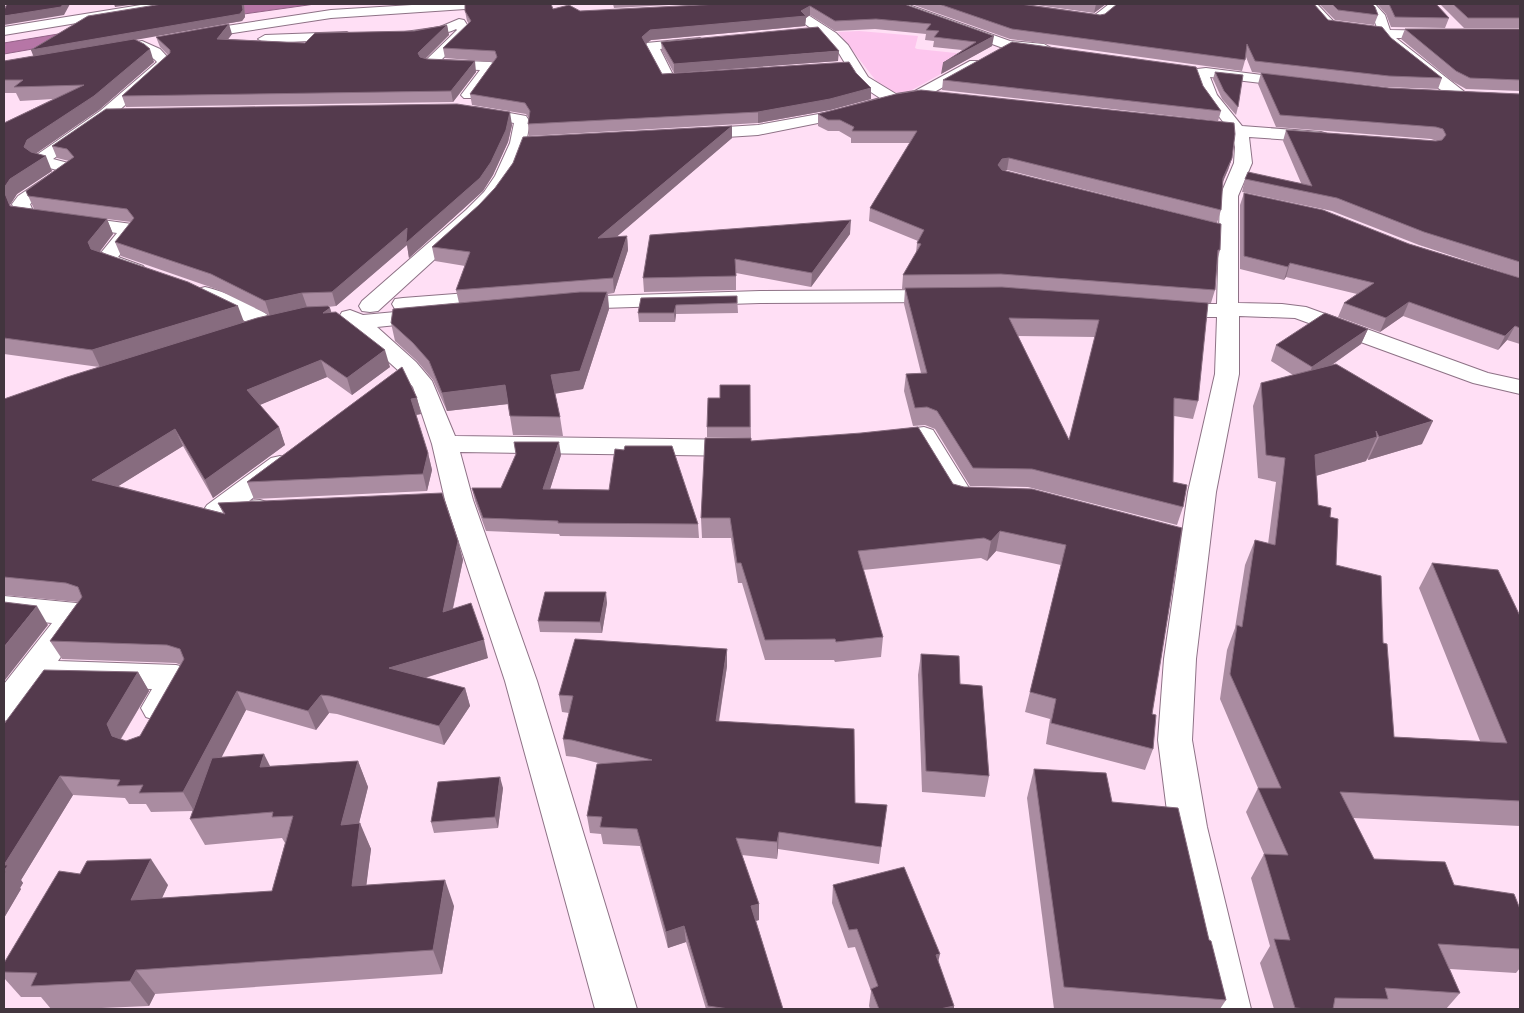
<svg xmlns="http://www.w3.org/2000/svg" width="1524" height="1013" viewBox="0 0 1524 1013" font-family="Mulish,sans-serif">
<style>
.green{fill:#fdc6ee}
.water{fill:#b676a6;stroke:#936287}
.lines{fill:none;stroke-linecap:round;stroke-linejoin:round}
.minor-casing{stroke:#8e7286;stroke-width:2}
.minor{fill:#fff;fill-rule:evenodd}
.wall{fill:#aa8ca1;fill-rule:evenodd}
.shaded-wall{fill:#876c7f}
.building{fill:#543a4d;stroke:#876c7f;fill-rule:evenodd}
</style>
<rect width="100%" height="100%" fill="#ffdff5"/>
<!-- green -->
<polygon class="green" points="859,31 918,36 915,48 917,49 975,55 910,91 899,93 894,92 877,82 838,32"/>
<!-- water -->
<polygon class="water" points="239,4 315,4 187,22 4,54 4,43"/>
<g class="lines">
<!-- minor casing -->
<g class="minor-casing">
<g id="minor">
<polygon points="147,4 174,4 168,8 4,35 4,27"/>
<polygon points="428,4 486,4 480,8 331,18 194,39 187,35 194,31 331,10"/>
<polygon points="777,4 791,4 836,33 848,45 868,77 896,94 915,91 970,61 980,61 982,64 980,67 925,97 894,103 838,119 758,135 695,139 689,137 687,134 689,131 695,129 758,125 830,112 880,98 857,83 837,50 826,39"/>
<polygon points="889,4 906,4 1010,41 1044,44 1051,48 1044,52 1003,48 891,7"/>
<polygon points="988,4 1018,4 1095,15 1109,4 1122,4 1103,22 1098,23 994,8"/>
<path d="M 1305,4 L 1317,4 L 1334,22 L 1377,28 L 1373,16 L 1362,4 L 1375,4 L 1385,15 L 1390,30 L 1446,31 L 1448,34 L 1446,37 L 1441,38 L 1396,38 L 1471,97 L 1468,100 C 1464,101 1461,102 1457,100 C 1437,90 1395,54 1381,36 L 1325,28 Z"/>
<path d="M 459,19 L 464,20 L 471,31 L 441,60 L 490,62 L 495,63 L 497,66 L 474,98 L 464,98 L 461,95 L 480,70 L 429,68 L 424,67 L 422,64 L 457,30 L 456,29 C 446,34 411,43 403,35 L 405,32 L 440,27 Z"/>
<polygon points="347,32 354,36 352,39 265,43 258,39 265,35"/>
<polygon points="700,38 707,42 705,45 660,49 673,75 703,75 705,78 703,81 668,84 663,83 644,46 646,43"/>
<path d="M 142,41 L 160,49 L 172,62 L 112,117 L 53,159 L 72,164 L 78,170 L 30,204 L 33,211 L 132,224 L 138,232 L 118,257 L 143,266 L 146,270 L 143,274 L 136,276 L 129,274 L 99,263 L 96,259 L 117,233 L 18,220 L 12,204 L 18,196 L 57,170 L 38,165 L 32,160 L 35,156 L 100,111 L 157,62 C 151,55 141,52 135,45 L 137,42 Z"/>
<polygon points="1206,68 1302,80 1304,83 1302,86 1297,87 1210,77 1217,95 1242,126 1321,132 1327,134 1329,137 1327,140 1321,142 1249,137 1252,163 1238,196 1238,303 1282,304 1306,307 1488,373 1520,380 1520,394 1473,383 1295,318 1239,316 1239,374 1216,492 1196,659 1192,740 1207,827 1251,1009 1209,1009 1169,827 1158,740 1164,659 1188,492 1215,374 1217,317 1186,317 1162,315 1159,310 1162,305 1170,304 1217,304 1220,196 1234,163 1235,147 1232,133 1202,95 1195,72 1197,69"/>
<polygon points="475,107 526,116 530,122 526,143 513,176 496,200 480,218 378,311 370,312 362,311 359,306 362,301 466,210 484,192 495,176 510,143 514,123 470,115 467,112 470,109"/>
<path d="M 205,287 C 224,291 267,309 278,325 L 275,330 L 267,332 L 259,330 L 235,315 L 198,297 L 194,293 L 198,289 Z"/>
<polygon points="942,290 949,292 953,296 949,300 942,302 760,303 570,309 562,308 559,303 562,298 570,297 760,291"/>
<polygon points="494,291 501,293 505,297 501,301 403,310 395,309 392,304 395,299 403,298"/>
<polygon points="428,309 436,311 439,316 436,321 377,327 416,362 432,381 455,436 743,440 752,443 756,448 752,453 743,456 460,452 473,500 537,681 637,1009 595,1009 505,681 445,500 432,444 413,387 400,372 339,317 342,312 350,310 363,315"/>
<path d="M 924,427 L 933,430 L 969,488 L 995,491 L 999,497 L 995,503 C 980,507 966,506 951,502 L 916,443 L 886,446 L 877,443 L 873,438 L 877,433 Z"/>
<path d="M 280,456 L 289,458 L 293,464 L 289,470 L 249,501 L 260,500 L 270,503 L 274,509 L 270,515 C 251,520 226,522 207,517 L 203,511 L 207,505 L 271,458 Z"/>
<polygon points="4,596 76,603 87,606 91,614 58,661 176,665 188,668 192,677 170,717 158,721 146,717 141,708 152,689 39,686 16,717 4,721 4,684 52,623 4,618"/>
</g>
</g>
<!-- minor -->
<use href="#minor" class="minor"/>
</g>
<!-- wall -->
<g class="wall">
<path d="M 162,4 L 244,4 L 245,17 L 242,21 L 136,39 L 154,62 L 99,110 L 36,153 L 52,171 L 17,194 L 10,205 L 11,206 L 34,209 L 26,191 L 69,161 L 57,158 L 52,146 L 512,125 L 508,142 L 493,175 L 483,191 L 409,258 L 407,245 L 336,306 L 328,307 L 330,308 L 331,313 L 390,367 L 352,395 L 327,377 L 259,405 L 279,427 L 285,445 L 213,498 L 183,446 L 118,486 L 223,513 L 218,503 L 458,541 L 463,560 L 453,609 L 488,658 L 425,678 L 465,688 L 470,706 L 444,745 L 337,714 L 329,713 L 316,730 L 246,710 L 221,757 L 270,766 L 358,761 L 368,787 L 359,823 L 371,849 L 366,885 L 454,906 L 442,974 L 155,994 L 149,1006 L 78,1009 L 51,1009 L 41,997 L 21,997 L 4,978 L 4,963 L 168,885 L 162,898 L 272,891 L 285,843 L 282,838 L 205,845 L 190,819 L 193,811 L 151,812 L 146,804 L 129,804 L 125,798 L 73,795 L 21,880 L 23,883 L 20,888 L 21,889 L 4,918 L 4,724 L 138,672 L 149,691 L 121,739 L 126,741 L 140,736 L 181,665 L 176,663 L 62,659 L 50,641 L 78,602 L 4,595 L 4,399 L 99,367 L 4,354 L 4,123 L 53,99 L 20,101 L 16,93 L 4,93 L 4,61 L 33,56 ZM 107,219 L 131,222 L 115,242 L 121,256 L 216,289 L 269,315 L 244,322 L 100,251 L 113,234 Z"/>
<polygon points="613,4 687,4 614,8"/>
<polygon points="904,4 992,46 941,74 962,50 933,47 934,41 925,40 926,34 875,29 835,31 810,15 806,18 805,26 651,40 646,44 662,74 856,73 871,88 871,99 830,110 758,123 529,136 528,124 529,118 526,114 472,105 470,94 493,62 445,58 443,48 469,24 467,21 465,11 553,9 580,11"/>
<polygon points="911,4 1020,4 1100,15 1328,20 1391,38 1442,78 1438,89 1385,87 1252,72 1246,57 1242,71 1010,39"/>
<polygon points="1029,4 1106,4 1094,13"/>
<polygon points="1319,4 1372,4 1378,15 1374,25 1335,20"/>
<polygon points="1377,4 1436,4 1449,18 1445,28 1391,27 1386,14"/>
<polygon points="1440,4 1520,4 1520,28 1464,28"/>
<polygon points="447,25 449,35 425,59 476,72 453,102 126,107 122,96 168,55 160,47 156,37 232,34 228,39 305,43 414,31"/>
<polygon points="1405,29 1520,29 1520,91 1466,89 1452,81 1401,39"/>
<polygon points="661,42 838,61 674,73 662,51"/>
<polygon points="1215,72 1238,107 1236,115 1222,99 1213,79"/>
<polygon points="1261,73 1389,88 1520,94 1520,278 1419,245 1332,211 1242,192 1245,179 1301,183 1283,141 1286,130 1437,141 1431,139 1276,127 1258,84"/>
<polygon points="943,80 1203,86 1221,111 1218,121 942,90"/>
<path d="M 818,114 L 1232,158 L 1228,170 L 1222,183 L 1221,210 L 1217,223 L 1007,170 L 1004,171 L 1220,250 L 1217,262 L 1215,290 L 1211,303 L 1208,303 L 1198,401 L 1193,419 L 1174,416 L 1173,482 L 1183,507 L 1177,525 L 1028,487 L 970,486 L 935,429 L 925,425 L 913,426 L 904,391 L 906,374 L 921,373 L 904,304 L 905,289 L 902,289 L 903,275 L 916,253 L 917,243 L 918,241 L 869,221 L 870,208 L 910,143 L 851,143 L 851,138 L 839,131 L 828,131 L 818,126 ZM 1018,336 L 1095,337 L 1069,440 Z"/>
<polygon points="732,126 732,138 617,236 627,236 628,250 614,293 608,294 609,309 583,389 555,393 560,417 563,436 513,435 508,404 447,411 433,380 417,361 395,341 391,323 459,303 456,290 465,266 435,261 432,247"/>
<polygon points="1244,193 1520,278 1520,344 1507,340 1498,350 1403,316 1380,332 1338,317 1344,303 1357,294 1286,277 1284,280 1240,269 1240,205"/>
<polygon points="850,234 811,287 736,273 736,290 644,292 643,278"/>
<polygon points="737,296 738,313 676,314 675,322 639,322 638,313 641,298"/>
<polygon points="1368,329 1361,344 1332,365 1422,444 1368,460 1367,458 1366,461 1316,476 1318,505 1330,517 1336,565 1383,643 1394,737 1480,741 1419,588 1432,563 1520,616 1520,826 1353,818 1374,859 1454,885 1520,909 1520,968 1516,973 1450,969 1460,993 1446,1009 1274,1009 1260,963 1270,946 1251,878 1264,854 1246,812 1258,788 1220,699 1227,650 1235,628 1245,565 1255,540 1268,544 1276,482 1258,478 1253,406 1261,383 1293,375 1271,361 1276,345"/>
<polygon points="402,367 421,414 416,415 428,453 432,470 427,491 254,499 247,482"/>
<polygon points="750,385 751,438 707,437 707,427 720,398"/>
<polygon points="751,441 953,484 964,487 1182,528 1152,714 1153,749 1145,770 1046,744 1050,719 1025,712 1061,565 996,551 987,561 981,558 863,570 883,637 881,657 835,662 834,660 765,660 742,583 738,583 731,538 702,538 701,518"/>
<polygon points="624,450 698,524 699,538 560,536 559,534 486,531 475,501 472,488 501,488 561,455 550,489 609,490"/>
<polygon points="607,603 602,633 540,632 538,621"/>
<polygon points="921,654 960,684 989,776 985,797 922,792 918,675"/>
<polygon points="727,666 719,722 855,803 887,805 879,864 778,849 777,859 742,855 759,904 759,920 756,921 783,1009 706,1009 686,942 668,948 640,846 603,844 601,834 590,833 587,816 602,764 575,757 566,756 563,739 569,713 562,712 559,695"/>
<polygon points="1034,769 1112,802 1209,940 1226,1000 1220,1009 1054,1009 1027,798"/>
<polygon points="503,788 498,828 434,833 431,822"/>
<polygon points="833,885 938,962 954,1006 954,1009 870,1009 869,1006 871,991 855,947 848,948 832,903"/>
</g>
<!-- shaded-wall -->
<g class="shaded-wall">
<polygon points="63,4 70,4 64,15 4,25 4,16"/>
<polygon points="114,4 137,4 115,7"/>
<polygon points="244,4 245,17 242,21 34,58 31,50"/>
<polygon points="1096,4 1106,4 1094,13"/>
<polygon points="810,6 810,15 806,18 805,26 651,40 642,47 642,37 650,30 801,11"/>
<polygon points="229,24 232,34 221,49 217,39"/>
<polygon points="447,25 449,35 420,64 418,53"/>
<polygon points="994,36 992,46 941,74 943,63"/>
<polygon points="150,49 154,62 99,110 34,155 24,147 27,140"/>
<polygon points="839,51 838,61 674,73 674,64"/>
<polygon points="475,61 476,72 453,102 451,91"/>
<polygon points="871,88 871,99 830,110 758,123 758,112"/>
<polygon points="510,112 512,125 508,142 493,175 483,191 409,258 407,245 336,306 332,292"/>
<polygon points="732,126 732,138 599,252 598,238"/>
<polygon points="46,156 52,171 17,194 10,205 17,222 4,191 4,188 10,179"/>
<polygon points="1009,158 1007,170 1001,171 998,165 1002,159"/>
<polygon points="1232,158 1228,170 1219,191 1223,178"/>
<polygon points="107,219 113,234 95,258 88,242"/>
<polygon points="851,220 850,234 811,287 812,273"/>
<polygon points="627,236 628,250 614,293 613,278"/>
<polygon points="1290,263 1286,277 1284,280 1288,267"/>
<polygon points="607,292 609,309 583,389 554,394 551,375"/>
<polygon points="302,293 307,307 270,316 265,301"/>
<polygon points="1409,302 1403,316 1380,332 1386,318"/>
<polygon points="676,305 676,314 675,322 674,313"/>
<polygon points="238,306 244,322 100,367 92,350"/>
<polygon points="330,308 335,324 323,313"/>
<polygon points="1515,326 1507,340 1498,350 1505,336"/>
<polygon points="1368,329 1361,344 1306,383 1312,367"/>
<polygon points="385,350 390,367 352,395 347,378"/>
<polygon points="321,360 327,377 253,408 247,390"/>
<polygon points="505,385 508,404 447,411 442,393"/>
<polygon points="417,398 421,414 415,415 411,399"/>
<polygon points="1433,421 1422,444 1368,460 1379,437"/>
<polygon points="279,427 285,445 213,498 205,480"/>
<polygon points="175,429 183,446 101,497 92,480"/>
<polygon points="1377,437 1366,461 1305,479 1315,455"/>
<polygon points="559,442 561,455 546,502 543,489"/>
<polygon points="428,453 432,470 427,491 423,474"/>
<polygon points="1000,531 996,551 987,561 991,541"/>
<polygon points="458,541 463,560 448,630 443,612"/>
<polygon points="606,592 607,603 602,633 600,622"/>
<polygon points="37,606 48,625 5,680 4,679 4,647"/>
<polygon points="484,640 488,658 395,687 389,668"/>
<polygon points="727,649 727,666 716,738 716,721"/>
<polygon points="138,672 149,691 118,743 112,736 107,724"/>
<polygon points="465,688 470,706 444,745 439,726"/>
<polygon points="237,691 246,710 194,811 183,792"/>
<polygon points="321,695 329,713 316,730 308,711"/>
<polygon points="264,754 277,780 260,767"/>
<polygon points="358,761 368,787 352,851 341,825"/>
<polygon points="60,776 73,795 21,880 23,883 20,888 21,889 4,918 4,865"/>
<polygon points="500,777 503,788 498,828 495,817"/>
<polygon points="360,823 371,849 363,912 352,886"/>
<polygon points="779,832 778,849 777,859 777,842"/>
<polygon points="151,859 168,885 149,926 131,900"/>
<polygon points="445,880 454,906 442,974 433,950"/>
<polygon points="759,904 759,920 751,922 751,906"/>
<polygon points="684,926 686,942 668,948 666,932"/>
<polygon points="940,954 936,971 936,955"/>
<polygon points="136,970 155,994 149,1006 130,981"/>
<polygon points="954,1006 954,1009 940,1009"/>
</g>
<!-- building -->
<g class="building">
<polygon points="7,4 63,4 61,7 4,16 4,10"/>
<polygon points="162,4 242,4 243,10 240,14 31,50 88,16"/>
<polygon points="465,4 551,4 553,9 569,5 580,11 719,4 904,4 994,36 943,63 976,42 934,37 939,31 926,30 931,24 876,19 835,21 810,6 801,11 806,16 650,30 642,37 662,74 849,62 856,73 871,88 830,99 758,112 528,124 530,111 525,103 470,94 497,57 495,51 443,48 471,21 465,11"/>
<polygon points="939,4 1020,4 1100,15 1105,14 1117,4 1314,4 1328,20 1382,27 1391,38 1442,78 1389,76 1255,61 1247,44 1245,60 1012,29"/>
<polygon points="1332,4 1372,4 1375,7 1378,15 1338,10"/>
<polygon points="1389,4 1436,4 1449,18 1395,17"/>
<polygon points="1453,4 1520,4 1520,18 1468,18"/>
<polygon points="229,24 217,39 305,43 315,33 414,31 447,25 418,53 420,57 427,59 475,61 451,91 122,96 170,53 170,50 156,37"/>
<polygon points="818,27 839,51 674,64 661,42"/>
<polygon points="1405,29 1520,29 1520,80 1470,78 1456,71"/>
<polygon points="134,39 144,44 150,49 94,96 27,140 24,147 31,152 46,156 10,179 4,188 4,123 84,85 14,87 23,80 4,80 4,61"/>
<polygon points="1012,42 1196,67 1203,86 1221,111 943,80"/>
<polygon points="1215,72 1243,75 1238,107 1224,91"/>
<polygon points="1261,73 1389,88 1520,94 1520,262 1424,232 1337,198 1245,179 1248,172 1312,186 1286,130 1436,141 1442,140 1446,135 1443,129 1436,127 1280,115"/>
<polygon points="921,90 1234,123 1235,134 1232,158 1223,178 1221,210 1009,158 1002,159 998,165 1002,170 1221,224 1220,250 1218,250 1215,290 1001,274 903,275 921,244 917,243 924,230 870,208 917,131 852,131 854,127 840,120 828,120 818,114 896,94"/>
<polygon points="457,104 510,112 506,130 491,162 480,178 406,243 407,228 332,292 302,293 265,301 211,274 115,242 134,218 127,209 28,196 26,191 74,157 67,149 52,146 106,109"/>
<polygon points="732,126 598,238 627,236 613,278 456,290 470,252 432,247 479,205 495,188 513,163 523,137"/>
<polygon points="4,191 10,206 107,219 88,242 91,249 188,282 238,306 92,350 4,338"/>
<polygon points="1244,193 1323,210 1409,244 1520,278 1520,328 1515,326 1505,336 1409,302 1386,318 1344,303 1374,283 1290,263 1288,267 1244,256"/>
<polygon points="851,220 812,273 735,259 736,276 643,278 650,235"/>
<path d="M 1002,287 L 1208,303 L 1198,401 L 1174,398 L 1173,482 L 1187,485 L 1183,507 L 1032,469 L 973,468 L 937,411 L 927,407 L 915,408 L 906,374 L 927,373 L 905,288 ZM 1009,318 L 1099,320 L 1069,440 Z"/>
<polygon points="580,292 607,292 580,371 551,375 560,417 510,416 505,385 442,393 429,361 413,343 391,323 393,309"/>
<polygon points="737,296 737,303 676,305 674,313 638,313 641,298"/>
<polygon points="328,306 330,308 323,313 336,312 385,350 347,378 321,360 247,390 279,427 205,480 175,429 92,480 225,514 218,503 442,493 458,541 443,612 471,603 484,640 389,668 465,688 439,726 330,696 321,695 308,711 237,691 183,792 139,793 143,785 117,786 120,780 60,776 4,865 8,865 4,871 6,871 4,875 4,724 44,670 138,672 107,724 112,736 126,741 140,736 184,659 180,649 167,645 50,641 82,597 78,587 66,583 4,577 4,399 67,377 257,318 305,307"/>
<polygon points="1325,313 1368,329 1312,367 1276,345"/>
<polygon points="1336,364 1433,421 1379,437 1376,431 1377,437 1315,455 1318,505 1331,508 1330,517 1338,519 1336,565 1381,576 1383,643 1387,644 1394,737 1507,743 1432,563 1498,570 1520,616 1520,801 1340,792 1374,859 1445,862 1454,885 1514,894 1520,909 1520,949 1438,944 1460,993 1385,988 1388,999 1335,998 1333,1009 1307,1009 1295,1008 1274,939 1290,940 1264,854 1288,855 1258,788 1281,788 1230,674 1237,625 1242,627 1255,540 1275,545 1285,458 1266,455 1261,383"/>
<polygon points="402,367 417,398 411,399 428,453 423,474 247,482"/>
<polygon points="720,385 750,385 750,427 707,427 708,398 720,398"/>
<polygon points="918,427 953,484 964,487 1032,489 1182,528 1152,714 1156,715 1153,749 1051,723 1056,699 1030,692 1066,545 1000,531 991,541 984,538 858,551 883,637 836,642 835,639 765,640 741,563 737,563 730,518 701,518 705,438 751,438 751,441 861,433"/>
<polygon points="514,442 559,442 543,489 609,490 615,449 624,450 625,446 672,446 698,524 558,523 558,521 483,518 472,488 501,488 516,454"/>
<polygon points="545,592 606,592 600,622 538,621"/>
<polygon points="4,602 37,606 4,647"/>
<polygon points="575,639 727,649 716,721 854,729 855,803 887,805 881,847 779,832 777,842 736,838 759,904 751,906 783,1009 729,1009 708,1006 684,926 666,932 637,829 600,827 602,817 587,816 597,764 652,760 572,740 563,739 573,696 559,695"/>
<polygon points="921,654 959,656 960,684 982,686 989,776 926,771"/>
<polygon points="264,754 260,767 358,761 341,825 360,823 352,886 445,880 433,950 136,970 130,981 31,986 37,973 4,972 4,963 59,871 80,874 87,861 151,859 131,900 272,891 293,816 272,817 273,812 190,819 212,758"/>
<polygon points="1034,769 1106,773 1112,802 1178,808 1209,940 1211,941 1226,1000 1064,987"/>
<polygon points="500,777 495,817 431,822 438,782"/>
<polygon points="904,867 940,954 936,955 954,1006 940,1009 879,1009 871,989 878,986 857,929 849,930 833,885"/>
</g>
<!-- border -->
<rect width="1524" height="1013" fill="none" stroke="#42353e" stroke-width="10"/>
</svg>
